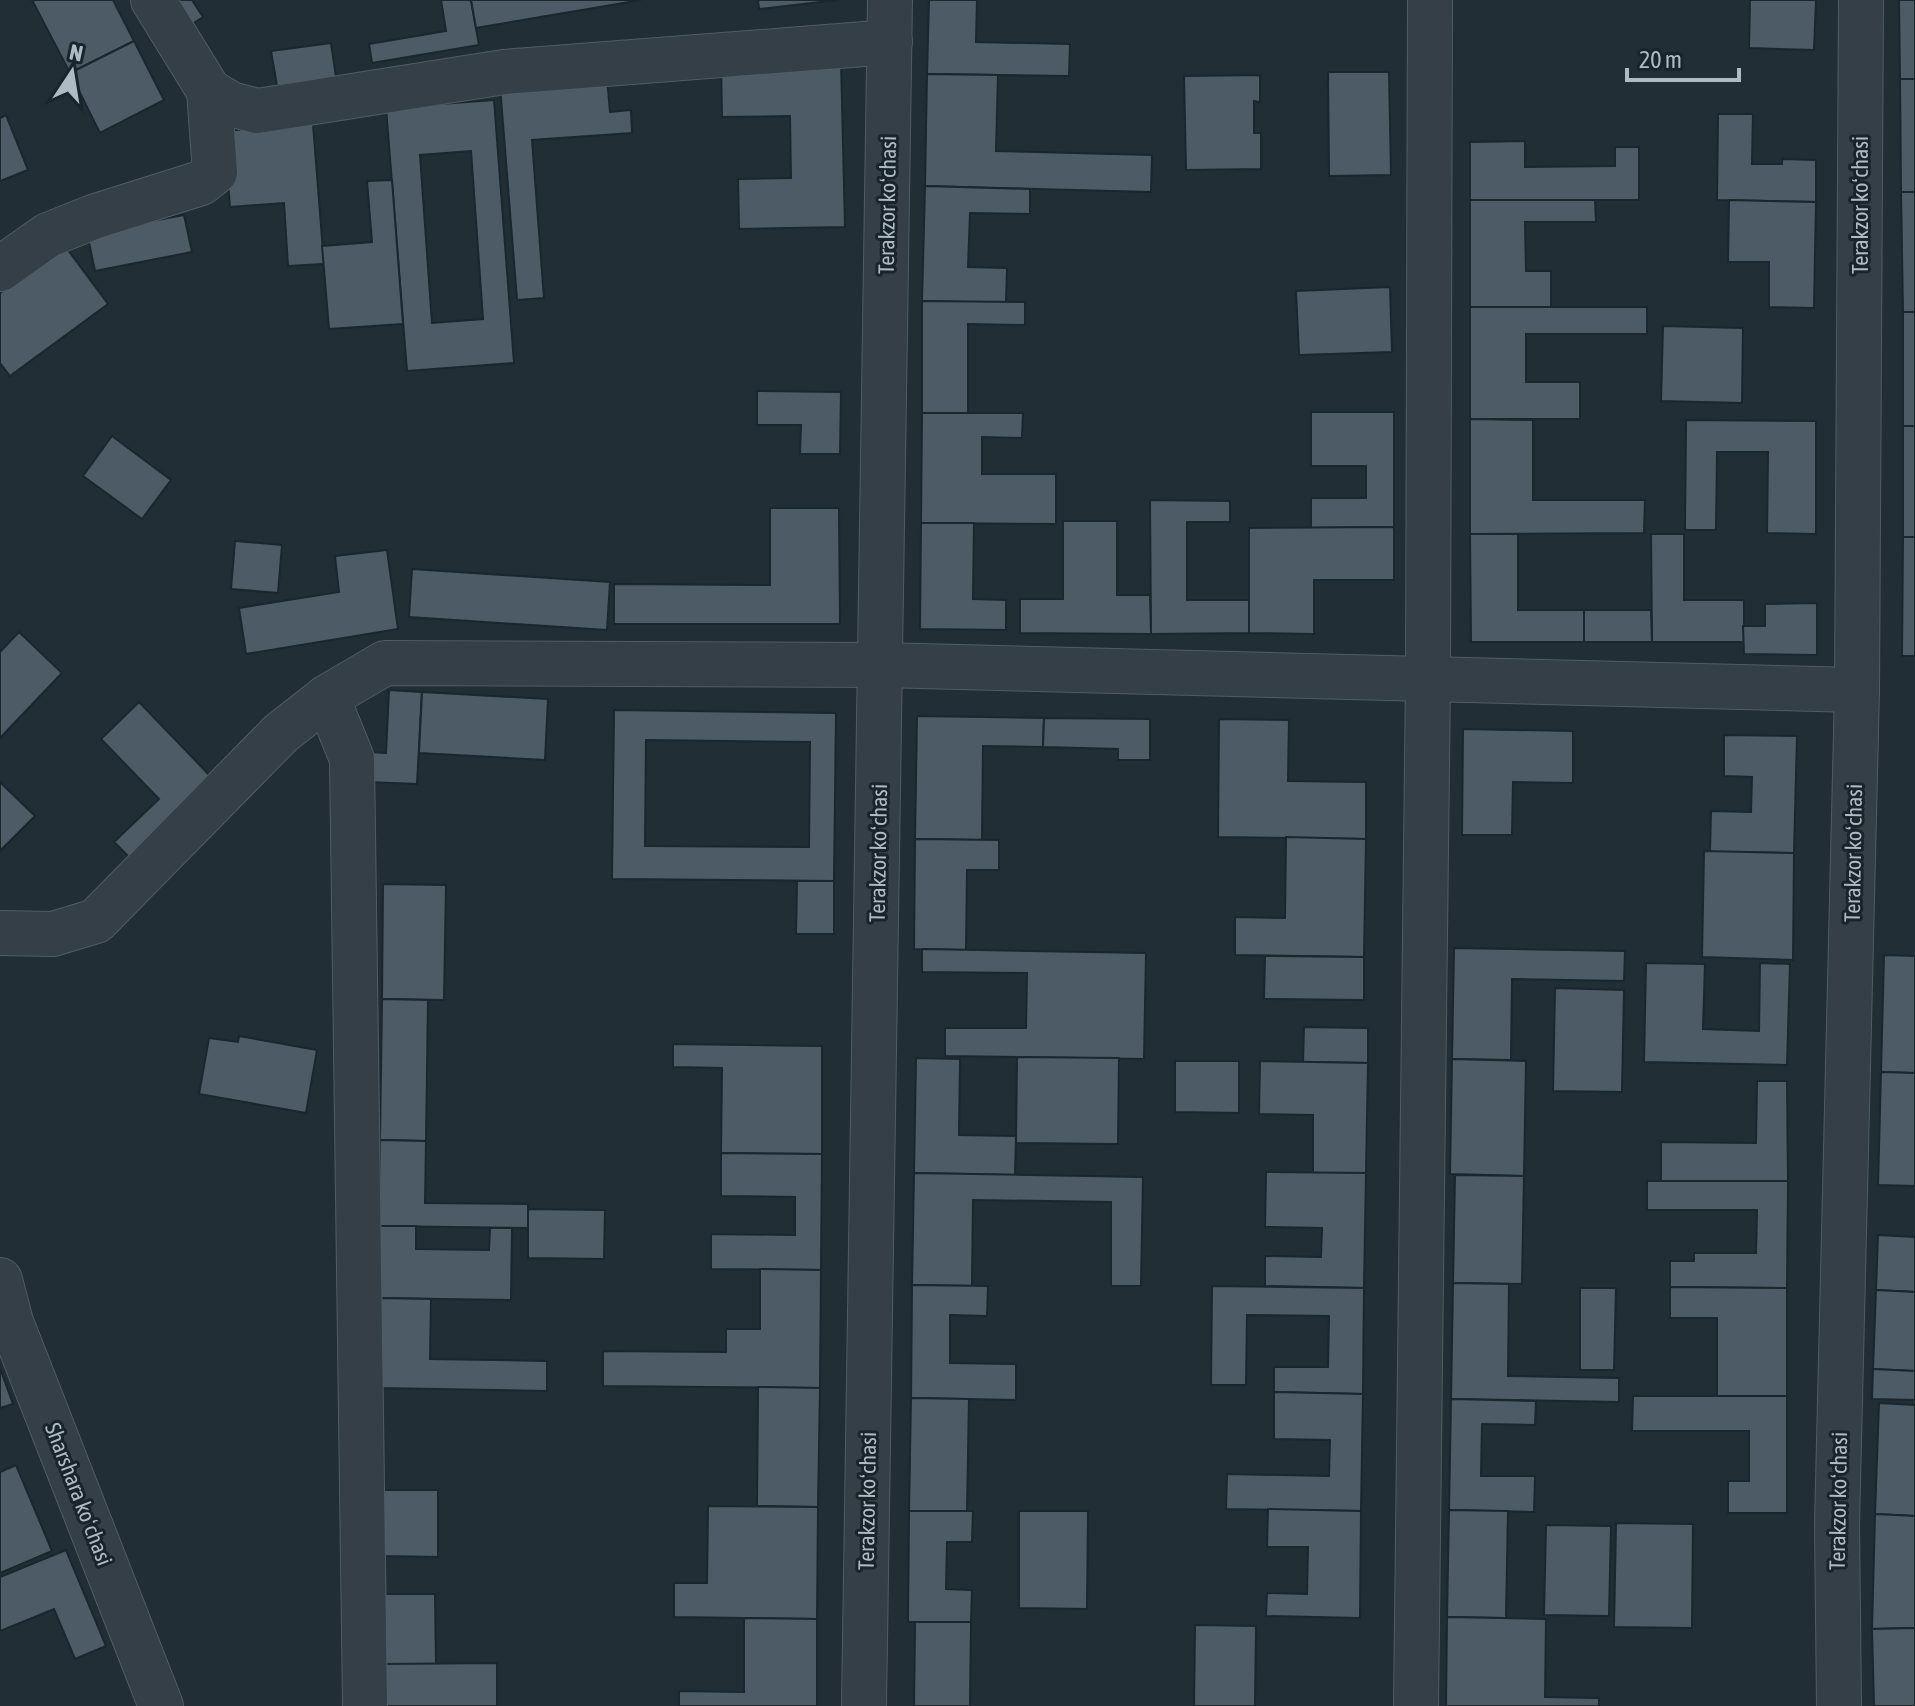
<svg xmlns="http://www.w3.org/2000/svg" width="1915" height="1706" viewBox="0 0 1915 1706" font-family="'Asap Condensed',sans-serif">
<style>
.building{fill:#4c5b65;stroke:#1b262d;stroke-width:2;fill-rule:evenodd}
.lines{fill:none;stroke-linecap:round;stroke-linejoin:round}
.minor-casing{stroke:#515d65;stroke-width:46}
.minor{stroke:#343f47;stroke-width:44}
.labels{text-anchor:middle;stroke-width:6;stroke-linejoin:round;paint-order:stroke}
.street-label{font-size:22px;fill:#aebac4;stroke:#19242b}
</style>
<rect width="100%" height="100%" fill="#212e36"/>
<!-- building -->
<g class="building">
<polygon points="32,0 113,0 134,41 70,73"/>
<polygon points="157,0 192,0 203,17 178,33"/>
<polygon points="441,0 471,0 479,45 372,63 369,44 446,31"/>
<polygon points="471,0 641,0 476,28"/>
<polygon points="758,0 838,0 759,9"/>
<polygon points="929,0 977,0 976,42 1070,44 1069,76 927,74"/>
<polygon points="1750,0 1816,0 1814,50 1749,48"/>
<polygon points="1899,0 1915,0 1915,79 1900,79"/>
<polygon points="134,41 164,100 100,133 70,73"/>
<polygon points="331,43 336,77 277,86 271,51"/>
<polygon points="841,60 845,227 739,229 738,179 791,178 790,116 722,117 721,62"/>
<polygon points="1328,72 1389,72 1391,175 1329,176"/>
<polygon points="927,74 998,75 996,151 1152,155 1151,192 925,186"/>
<polygon points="1260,75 1260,102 1254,101 1254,133 1261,133 1261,169 1186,170 1184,76"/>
<polygon points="607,78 610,112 631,110 632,133 532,140 544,298 517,300 500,86"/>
<polygon points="1900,79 1915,79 1915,192 1901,192"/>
<path d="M 494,100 L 514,363 L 407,371 L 386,108 ZM 471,151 L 483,319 L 432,323 L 420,155 Z"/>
<polygon points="1718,114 1753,114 1752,164 1782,164 1782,159 1816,160 1816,202 1717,200"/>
<polygon points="6,115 28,170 0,181 0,118"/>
<polygon points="313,124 324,264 288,266 284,203 230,207 224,131"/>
<polygon points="1525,141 1525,167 1615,166 1615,147 1639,147 1639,200 1470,200 1470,142"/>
<polygon points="392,180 403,324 329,329 322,246 372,242 367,181"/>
<polygon points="925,186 1030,189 1030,214 970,213 968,267 1007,268 1006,303 922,301"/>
<polygon points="1901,192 1915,192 1915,312 1903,312"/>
<polygon points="1470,200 1595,200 1596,222 1525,222 1526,271 1551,271 1551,307 1470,307"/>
<polygon points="1729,200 1816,202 1814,308 1769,307 1769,262 1728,262"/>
<polygon points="184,215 192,252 95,271 87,233"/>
<polygon points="65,246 108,304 10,376 0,363 0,293"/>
<polygon points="1390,287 1392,352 1299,355 1296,291"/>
<polygon points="922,301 1025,302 1025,325 968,324 968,413 922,413"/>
<polygon points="1470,307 1647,307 1647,334 1526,334 1526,382 1580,382 1580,419 1470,419"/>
<rect x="1903" y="312" width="12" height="114"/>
<polygon points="1663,326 1743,328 1742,403 1661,401"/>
<polygon points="757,391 841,392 840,454 800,454 801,425 757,425"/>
<polygon points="1311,412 1394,412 1394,527 1311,528 1311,498 1366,498 1366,466 1311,466"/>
<polygon points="922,413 1023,413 1022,438 982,437 982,474 1056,474 1056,524 921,523"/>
<polygon points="1470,419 1533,420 1533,500 1645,500 1644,533 1470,534"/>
<polygon points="1686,420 1816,421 1816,534 1767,533 1768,452 1717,452 1716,530 1685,530"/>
<rect x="1903" y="426" width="12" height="111"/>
<polygon points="112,436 171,480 142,519 83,476"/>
<polygon points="1150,500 1230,501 1230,522 1187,522 1187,600 1249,600 1249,633 1151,634"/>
<polygon points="770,508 839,508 840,624 614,624 614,584 770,585"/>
<polygon points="1063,521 1117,521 1117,595 1150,595 1151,634 1020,633 1020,599 1063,599"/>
<polygon points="921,523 974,523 973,599 1006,600 1006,630 920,629"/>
<polygon points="1394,527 1394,580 1314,580 1314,634 1249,633 1249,528"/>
<polygon points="1470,534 1518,534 1518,610 1584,610 1584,642 1471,642"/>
<polygon points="1651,534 1684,534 1684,600 1744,600 1744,642 1652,642"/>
<polygon points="1903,537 1915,537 1915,656 1902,656"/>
<polygon points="235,541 282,545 278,593 231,589"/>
<polygon points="387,550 398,629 246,654 239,608 339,592 335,556"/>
<polygon points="412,569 610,582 607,630 409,617"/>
<polygon points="1817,603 1817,655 1744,654 1743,626 1765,626 1765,604"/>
<polygon points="1584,610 1651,610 1652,642 1584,642"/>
<polygon points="19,632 62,673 0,738 0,652"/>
<polygon points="389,690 422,692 417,784 367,782 368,752 386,753"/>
<polygon points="422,692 548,699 545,760 419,753"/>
<polygon points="139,702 215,781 133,861 114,842 159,799 101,739"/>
<path d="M 614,710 L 836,713 L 834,881 L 612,879 ZM 646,740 L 810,742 L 809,847 L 645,846 Z"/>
<polygon points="917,716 1044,718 1043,747 983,746 982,840 915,839"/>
<polygon points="1044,718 1150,719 1150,760 1118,760 1118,749 1043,747"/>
<polygon points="1219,719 1289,720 1288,781 1366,782 1366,839 1218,837"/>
<polygon points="1463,729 1573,731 1573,783 1513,782 1512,835 1462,835"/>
<polygon points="1724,735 1797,736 1794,853 1710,852 1711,811 1751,812 1752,777 1724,776"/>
<polygon points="0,782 35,816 0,851"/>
<polygon points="1286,837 1366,839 1364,957 1235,955 1235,917 1285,918"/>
<polygon points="915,839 999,840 999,870 967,870 966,950 914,949"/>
<polygon points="1704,851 1794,853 1793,960 1702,957"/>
<polygon points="797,881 834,881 834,934 796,934"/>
<polygon points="383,884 446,885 444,1000 382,999"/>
<polygon points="1454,948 1625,951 1624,981 1512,979 1511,1060 1452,1059"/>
<polygon points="922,949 1146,953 1144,1059 945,1056 945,1028 1026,1028 1027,973 922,972"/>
<polygon points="1884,955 1915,956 1915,1073 1881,1072"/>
<polygon points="1265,956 1364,957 1364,1000 1264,999"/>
<polygon points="1646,963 1705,964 1703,1029 1759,1031 1760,963 1790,964 1787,1065 1644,1062"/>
<polygon points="1555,988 1624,990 1622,1092 1553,1091"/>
<polygon points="382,999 428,1000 426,1141 380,1140"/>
<polygon points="1304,1027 1368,1028 1368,1063 1303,1062"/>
<polygon points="239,1036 317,1050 306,1113 199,1094 209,1038 238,1042"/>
<polygon points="673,1044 822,1046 822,1154 721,1153 722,1068 673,1067"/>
<polygon points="1017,1057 1119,1058 1118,1144 1016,1143"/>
<polygon points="916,1058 960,1059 959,1135 1016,1136 1015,1175 914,1173"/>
<polygon points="1452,1059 1526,1061 1524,1176 1450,1174"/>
<polygon points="1175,1061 1239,1061 1239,1113 1175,1112"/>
<polygon points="1260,1061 1368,1063 1366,1173 1313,1173 1313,1115 1259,1114"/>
<polygon points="1881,1072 1915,1073 1915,1186 1878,1185"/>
<polygon points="1757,1081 1787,1081 1788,1181 1661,1181 1661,1142 1756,1143"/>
<polygon points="380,1140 426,1141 425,1203 528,1204 528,1228 379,1226"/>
<polygon points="721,1153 822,1154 821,1270 711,1269 711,1234 795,1235 795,1197 721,1196"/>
<polygon points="1266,1172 1366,1173 1364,1288 1265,1286 1265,1256 1321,1257 1322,1228 1265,1227"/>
<polygon points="914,1173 1143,1177 1141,1286 1111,1286 1111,1202 973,1200 972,1286 912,1285"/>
<polygon points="1455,1175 1524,1176 1522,1284 1453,1283"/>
<polygon points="1647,1181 1788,1181 1787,1288 1670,1287 1670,1261 1694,1261 1694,1253 1756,1253 1757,1210 1647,1210"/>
<polygon points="528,1209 605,1210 604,1259 528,1258"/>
<polygon points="379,1226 416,1226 416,1249 489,1250 490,1228 512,1228 511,1300 378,1298"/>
<polygon points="1878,1235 1915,1237 1915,1292 1876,1290"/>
<polygon points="760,1269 821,1270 820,1388 603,1386 603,1351 726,1352 726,1329 760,1329"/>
<polygon points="1453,1283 1509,1284 1508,1376 1619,1378 1619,1402 1451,1399"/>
<polygon points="912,1285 988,1286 987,1316 950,1315 950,1363 1016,1364 1016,1400 911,1398"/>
<polygon points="1212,1286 1364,1288 1363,1394 1274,1392 1274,1367 1328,1367 1329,1316 1247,1315 1246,1385 1211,1385"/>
<polygon points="1670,1287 1787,1288 1787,1396 1717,1396 1717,1318 1670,1318"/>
<polygon points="1580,1288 1616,1288 1614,1370 1580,1370"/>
<polygon points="1876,1290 1915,1292 1915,1371 1873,1369"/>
<polygon points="378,1298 431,1299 430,1359 547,1361 547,1391 377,1388"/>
<polygon points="0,1368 13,1404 0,1408"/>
<polygon points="1873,1369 1915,1371 1915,1400 1872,1399"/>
<polygon points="758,1387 820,1388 818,1507 757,1506"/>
<polygon points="1274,1392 1363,1394 1361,1511 1226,1509 1227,1474 1329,1476 1330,1440 1274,1439"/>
<polygon points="1633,1396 1787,1396 1787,1513 1728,1513 1728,1481 1749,1481 1749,1431 1632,1431"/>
<polygon points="911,1398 969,1399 967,1511 909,1511"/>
<polygon points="1451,1399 1536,1401 1535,1425 1482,1424 1481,1476 1535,1476 1534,1512 1449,1510"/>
<polygon points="1879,1403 1915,1405 1915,1516 1875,1514"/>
<polygon points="16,1465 52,1551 0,1573 0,1472"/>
<polygon points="380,1490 438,1490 438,1557 381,1556"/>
<polygon points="708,1506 818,1507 817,1619 674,1617 674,1583 707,1583"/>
<polygon points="1268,1509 1361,1511 1360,1618 1266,1616 1267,1593 1307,1594 1308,1547 1267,1547"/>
<polygon points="1449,1510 1508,1511 1506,1618 1447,1617"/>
<polygon points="909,1511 973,1511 972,1542 947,1542 946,1589 972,1590 971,1622 908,1622"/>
<polygon points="1019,1511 1088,1511 1087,1609 1019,1608"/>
<polygon points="1875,1514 1915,1516 1915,1628 1872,1629"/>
<polygon points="1616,1523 1693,1524 1692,1628 1614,1627"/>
<polygon points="1546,1525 1611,1526 1609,1616 1544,1615"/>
<polygon points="66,1550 106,1646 75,1659 54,1609 0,1631 0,1577"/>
<polygon points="382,1594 435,1594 436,1664 382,1664"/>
<polygon points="1447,1617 1546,1619 1545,1697 1599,1698 1599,1706 1446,1706"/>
<polygon points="744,1618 817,1619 817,1706 679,1706 679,1691 744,1692"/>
<polygon points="915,1622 971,1622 970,1706 914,1706"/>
<polygon points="1195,1625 1256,1626 1255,1706 1194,1706"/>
<polygon points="1915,1628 1915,1706 1874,1706 1872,1629"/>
<polygon points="497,1663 497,1706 383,1706 382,1664"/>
</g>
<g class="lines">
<!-- minor casing -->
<g class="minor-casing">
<g id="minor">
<polyline points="153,0 209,91 231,104 257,111 504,72 890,42"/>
<polyline points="0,269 48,235 93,217 201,183 215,172 209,91"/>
<polyline points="327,697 352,759 365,1706"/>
<polyline points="0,933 53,934 96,921 281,733 327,697 385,663 881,665 1857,690"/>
<polyline points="0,1280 11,1322 161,1706"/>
<polyline points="864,1706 890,0"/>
<polyline points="1416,1706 1428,678 1430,0"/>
<polyline points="1839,1706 1837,1525 1857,690 1861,0"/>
</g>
</g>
<!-- minor -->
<use href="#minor" class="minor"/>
</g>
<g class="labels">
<!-- street labels -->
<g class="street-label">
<text transform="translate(887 205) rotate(-89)" y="8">Terakzor koʻchasi</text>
<text transform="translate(1860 205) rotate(-90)" y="8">Terakzor koʻchasi</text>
<text transform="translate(878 853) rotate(-89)" y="8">Terakzor koʻchasi</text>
<text transform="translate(1853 853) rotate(-89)" y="8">Terakzor koʻchasi</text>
<text transform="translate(79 1494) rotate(69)" y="8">Sharshara koʻchasi</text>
<text transform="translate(867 1501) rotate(-89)" y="8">Terakzor koʻchasi</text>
<text transform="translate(1838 1501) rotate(-89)" y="8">Terakzor koʻchasi</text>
</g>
</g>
<!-- north arrow -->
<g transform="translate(72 72) rotate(12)" stroke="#19242b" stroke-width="6" paint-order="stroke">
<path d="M0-6L14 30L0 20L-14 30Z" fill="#aebac4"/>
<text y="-12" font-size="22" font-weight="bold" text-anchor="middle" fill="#aebac4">N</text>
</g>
<!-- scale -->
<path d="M1627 68v12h112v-12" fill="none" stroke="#aebac4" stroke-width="4"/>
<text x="1639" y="68" font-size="24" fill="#aebac4" stroke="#19242b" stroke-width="6" paint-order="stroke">20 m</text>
</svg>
